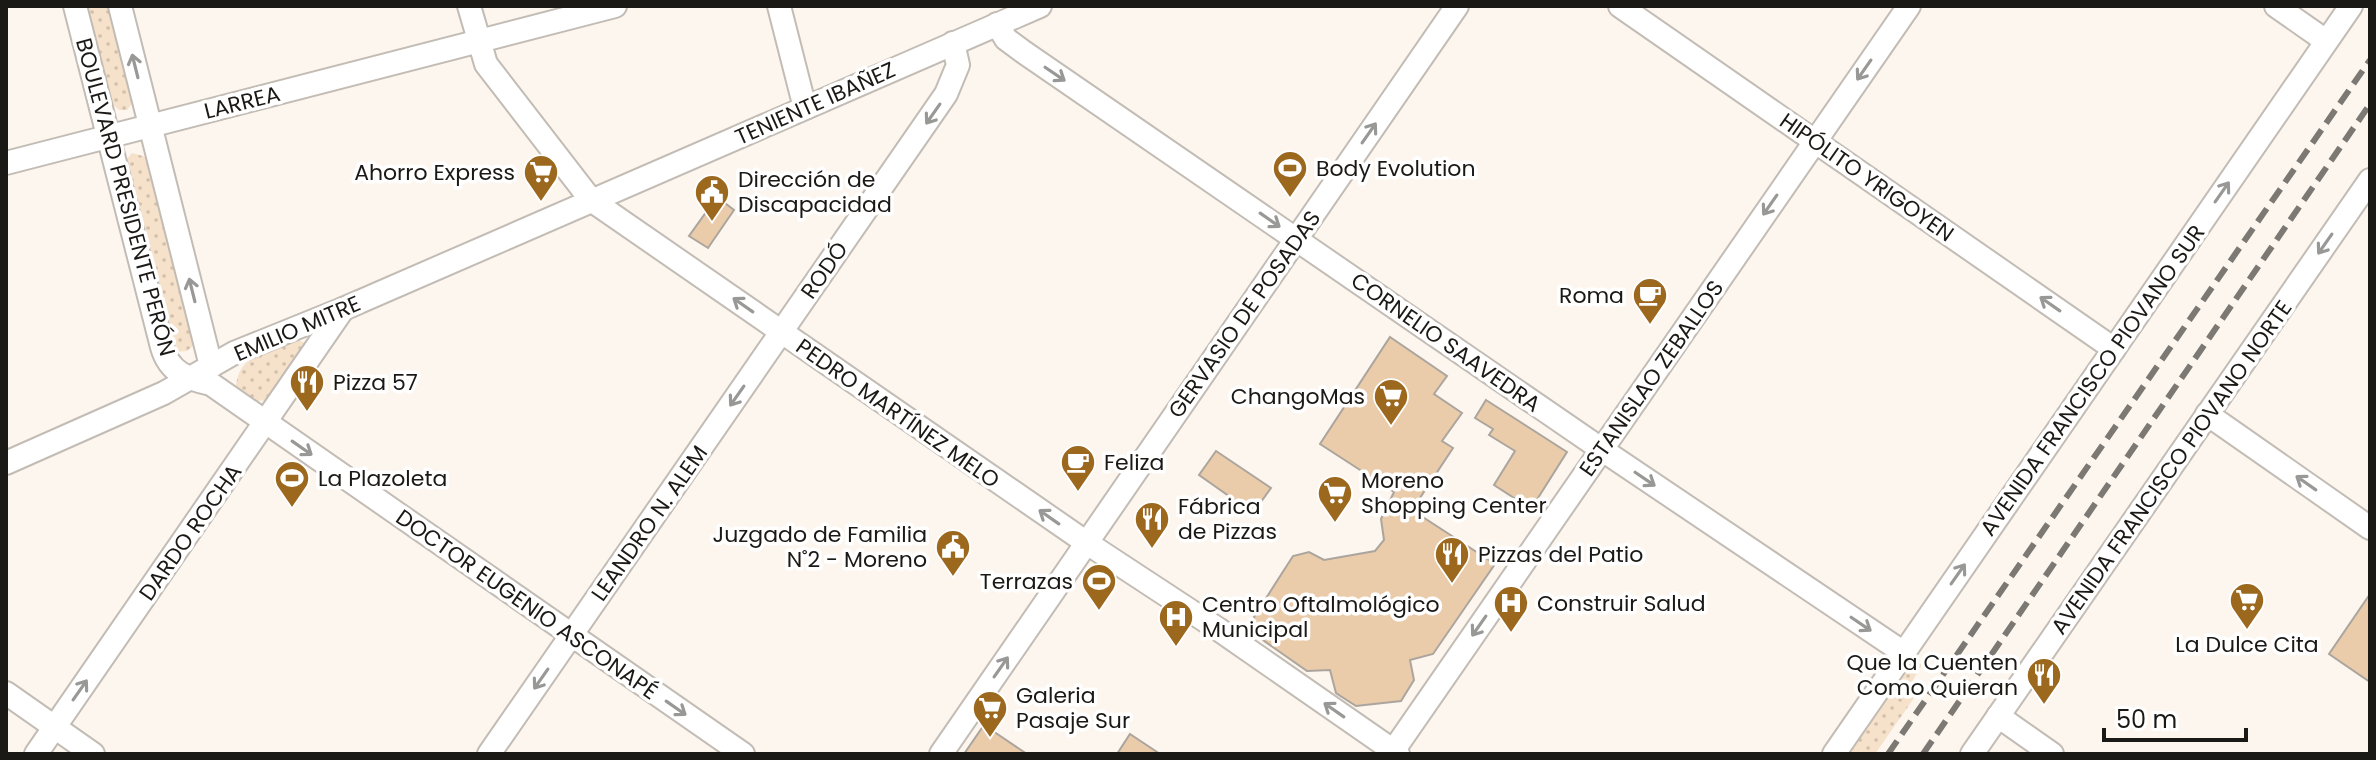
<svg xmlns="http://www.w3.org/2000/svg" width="2376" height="760" viewBox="0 0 2376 760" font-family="Poppins,sans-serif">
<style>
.park{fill:url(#park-dots)}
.building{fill:#eaccaa;stroke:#aba59e;stroke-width:2}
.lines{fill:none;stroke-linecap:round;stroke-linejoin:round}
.minor-casing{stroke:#c2bcb5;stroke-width:26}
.minor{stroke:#fff;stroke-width:22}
.rail{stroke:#7c7873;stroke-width:6;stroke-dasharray:16 8;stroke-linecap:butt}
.oneway{stroke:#989896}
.labels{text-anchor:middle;stroke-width:7;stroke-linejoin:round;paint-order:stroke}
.street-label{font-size:22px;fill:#1b1916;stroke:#fff}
.poi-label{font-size:22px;fill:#1b1916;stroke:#fff;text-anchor:start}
</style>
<defs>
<pattern id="park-dots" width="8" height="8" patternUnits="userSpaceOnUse" patternTransform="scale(2)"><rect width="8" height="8" fill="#f6e1ca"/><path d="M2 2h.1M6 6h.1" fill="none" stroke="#d2c0ad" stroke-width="1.8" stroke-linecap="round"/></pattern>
</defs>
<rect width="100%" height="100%" fill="#fdf6ef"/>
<!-- park -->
<g class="park">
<polygon points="85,6 111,6 135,100 127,110 119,110 109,101"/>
<polygon points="132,153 150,158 194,345 187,351 175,352 170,343 126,167 127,159"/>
<path d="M 296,339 L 305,343 L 306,349 L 270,400 L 256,401 L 236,386 C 239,354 269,351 296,339 Z"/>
<polygon points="1912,658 1922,665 1913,680 1921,688 1875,754 1846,754"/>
</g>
<!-- building -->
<g class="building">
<polygon points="717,197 734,210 708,248 689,236"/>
<polygon points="1390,337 1447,376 1434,394 1462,413 1442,441 1453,448 1412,510 1495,564 1433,654 1410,660 1414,680 1401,701 1356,706 1336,693 1330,670 1307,671 1257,636 1254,617 1293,556 1309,552 1324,560 1375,551 1384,540 1381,519 1394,492 1320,444"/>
<polygon points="1486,400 1567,452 1531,509 1494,485 1515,451 1489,435 1493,429 1475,418"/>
<polygon points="1216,451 1271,488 1253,513 1199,475"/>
<polygon points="2370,594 2370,682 2329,654"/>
<polygon points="984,725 1027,754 964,754"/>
<polygon points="1130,734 1160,754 1117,754"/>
</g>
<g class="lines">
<!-- minor casing -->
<g class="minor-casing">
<g id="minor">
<path d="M 75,6 L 162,347 C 169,372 187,379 211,384 L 743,754"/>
<polyline points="120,6 211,366"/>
<polyline points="469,6 486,64 591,200 1087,543 1218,629 1398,754"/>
<polyline points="779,6 805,108"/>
<polyline points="1620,6 2114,349"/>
<polyline points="2276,6 2326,41"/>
<polyline points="997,24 1006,39 1025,53 1601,449 1904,653"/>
<polyline points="6,163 615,6"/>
<polyline points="2207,414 2370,528"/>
<polyline points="6,463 164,393 234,353 343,309 1040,6"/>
<polyline points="6,693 93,754"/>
<polyline points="1998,716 2052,754"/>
<polyline points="36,754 343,309"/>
<polyline points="489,754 946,94 958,65 953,43"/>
<polyline points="941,754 1457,6"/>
<polyline points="1391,754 1909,6"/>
<polyline points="1834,754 2351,6"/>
<polyline points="1972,754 2370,180"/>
</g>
</g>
<!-- minor -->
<use href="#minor" class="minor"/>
<!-- rail -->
<g class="rail">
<polyline points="1888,754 2370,60"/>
<polyline points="1923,754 2370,104"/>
</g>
</g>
<!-- one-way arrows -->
<defs><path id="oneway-shaft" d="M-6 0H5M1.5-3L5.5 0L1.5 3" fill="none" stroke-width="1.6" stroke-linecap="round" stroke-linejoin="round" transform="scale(2)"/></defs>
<g class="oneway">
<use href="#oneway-shaft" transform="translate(135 66) rotate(-104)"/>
<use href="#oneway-shaft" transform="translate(1864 70) rotate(125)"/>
<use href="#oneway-shaft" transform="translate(1055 74) rotate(34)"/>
<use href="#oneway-shaft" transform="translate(933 114) rotate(125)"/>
<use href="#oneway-shaft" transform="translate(1369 133) rotate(-55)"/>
<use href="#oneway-shaft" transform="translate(2222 192) rotate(-55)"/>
<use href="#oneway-shaft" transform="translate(1770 205) rotate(125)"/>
<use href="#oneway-shaft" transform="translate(1270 220) rotate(35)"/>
<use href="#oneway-shaft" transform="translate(2325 244) rotate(125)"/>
<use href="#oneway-shaft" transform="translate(192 290) rotate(-104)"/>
<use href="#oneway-shaft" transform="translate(2050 304) rotate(-145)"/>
<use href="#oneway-shaft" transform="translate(743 305) rotate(-145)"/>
<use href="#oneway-shaft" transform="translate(737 396) rotate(125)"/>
<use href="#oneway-shaft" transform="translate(302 448) rotate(35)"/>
<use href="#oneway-shaft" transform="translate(1645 479) rotate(34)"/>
<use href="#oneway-shaft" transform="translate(2306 483) rotate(-145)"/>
<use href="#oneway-shaft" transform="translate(1049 517) rotate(-145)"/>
<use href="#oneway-shaft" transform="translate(1958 574) rotate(-55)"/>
<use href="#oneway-shaft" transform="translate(1861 624) rotate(34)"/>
<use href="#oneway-shaft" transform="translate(1479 626) rotate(125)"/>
<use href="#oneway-shaft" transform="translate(1001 667) rotate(-55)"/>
<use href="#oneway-shaft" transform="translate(541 679) rotate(125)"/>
<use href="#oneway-shaft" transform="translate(80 690) rotate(-55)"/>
<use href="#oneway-shaft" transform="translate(676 708) rotate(35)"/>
<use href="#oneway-shaft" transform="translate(1334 710) rotate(-145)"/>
</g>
<!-- icons -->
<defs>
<g id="stadium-pin" transform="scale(1.8)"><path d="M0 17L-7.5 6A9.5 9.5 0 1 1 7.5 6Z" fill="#9c681e" stroke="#fff"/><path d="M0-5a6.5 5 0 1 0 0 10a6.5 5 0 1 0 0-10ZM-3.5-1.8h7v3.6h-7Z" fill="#fff"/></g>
<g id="supermarket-pin" transform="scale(1.8)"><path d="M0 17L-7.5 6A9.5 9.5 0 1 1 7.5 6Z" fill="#9c681e" stroke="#fff"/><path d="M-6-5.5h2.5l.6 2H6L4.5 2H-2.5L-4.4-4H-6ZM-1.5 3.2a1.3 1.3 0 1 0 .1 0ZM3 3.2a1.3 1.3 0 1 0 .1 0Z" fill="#fff"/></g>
<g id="civic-pin" transform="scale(1.8)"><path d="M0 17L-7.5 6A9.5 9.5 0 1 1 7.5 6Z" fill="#9c681e" stroke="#fff"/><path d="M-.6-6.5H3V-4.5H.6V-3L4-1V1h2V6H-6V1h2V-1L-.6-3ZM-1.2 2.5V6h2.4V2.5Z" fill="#fff"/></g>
<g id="cafe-pin" transform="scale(1.8)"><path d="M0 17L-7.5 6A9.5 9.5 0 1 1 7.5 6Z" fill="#9c681e" stroke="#fff"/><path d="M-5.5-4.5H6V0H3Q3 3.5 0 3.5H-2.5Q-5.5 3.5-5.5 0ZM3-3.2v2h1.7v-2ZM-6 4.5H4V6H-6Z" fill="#fff"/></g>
<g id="restaurant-pin" transform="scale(1.8)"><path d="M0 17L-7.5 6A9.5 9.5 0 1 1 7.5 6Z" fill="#9c681e" stroke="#fff"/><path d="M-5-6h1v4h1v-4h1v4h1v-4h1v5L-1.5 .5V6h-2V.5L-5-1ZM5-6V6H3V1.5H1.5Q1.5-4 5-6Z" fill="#fff"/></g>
<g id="hospital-pin" transform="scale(1.8)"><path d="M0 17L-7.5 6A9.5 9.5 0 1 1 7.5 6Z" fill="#9c681e" stroke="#fff"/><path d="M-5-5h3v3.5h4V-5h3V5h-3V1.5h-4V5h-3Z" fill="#fff"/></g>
</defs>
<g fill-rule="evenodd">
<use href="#stadium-pin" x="1290" y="168"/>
<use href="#supermarket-pin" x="541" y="172"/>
<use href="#civic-pin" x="712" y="192"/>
<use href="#cafe-pin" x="1650" y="295"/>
<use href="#restaurant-pin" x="307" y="382"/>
<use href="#supermarket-pin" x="1391" y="396"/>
<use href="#cafe-pin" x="1078" y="462"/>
<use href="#stadium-pin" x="292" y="478"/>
<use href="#supermarket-pin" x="1335" y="493"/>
<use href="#restaurant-pin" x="1152" y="519"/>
<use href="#civic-pin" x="953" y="547"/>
<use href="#restaurant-pin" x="1452" y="554"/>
<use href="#stadium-pin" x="1099" y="581"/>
<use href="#supermarket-pin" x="2247" y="600"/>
<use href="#hospital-pin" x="1511" y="603"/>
<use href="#hospital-pin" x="1176" y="617"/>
<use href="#restaurant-pin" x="2044" y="675"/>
<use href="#supermarket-pin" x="990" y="708"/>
</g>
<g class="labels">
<!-- street labels -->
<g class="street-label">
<text transform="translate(242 102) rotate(-14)" y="8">LARREA</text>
<text transform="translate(815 103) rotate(-24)" y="8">TENIENTE IBAÑEZ</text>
<text transform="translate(1867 177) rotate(35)" y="8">HIPÓLITO YRIGOYEN</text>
<text transform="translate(126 197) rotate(75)" y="8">BOULEVARD PRESIDENTE PERÓN</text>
<text transform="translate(824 270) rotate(-55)" y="8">RODÓ</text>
<text transform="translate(1244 314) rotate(-55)" y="8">GERVASIO DE POSADAS</text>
<text transform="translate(297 328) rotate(-23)" y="8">EMILIO MITRE</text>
<text transform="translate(1446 342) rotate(35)" y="8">CORNELIO SAAVEDRA</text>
<text transform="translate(1651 378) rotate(-55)" y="8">ESTANISLAO ZEBALLOS</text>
<text transform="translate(2092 380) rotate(-55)" y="8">AVENIDA FRANCISCO PIOVANO SUR</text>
<text transform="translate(898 413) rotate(35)" y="8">PEDRO MARTÍNEZ MELO</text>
<text transform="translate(2171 467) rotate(-55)" y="8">AVENIDA FRANCISCO PIOVANO NORTE</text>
<text transform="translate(649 523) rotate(-55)" y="8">LEANDRO N. ALEM</text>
<text transform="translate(190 532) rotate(-55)" y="8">DARDO ROCHA</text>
<text transform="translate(527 604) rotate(35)" y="8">DOCTOR EUGENIO ASCONAPÉ</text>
</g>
<!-- poi labels -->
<g class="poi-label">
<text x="1316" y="176">Body Evolution</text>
<text x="515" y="180" text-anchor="end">Ahorro Express</text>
<text x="738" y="187">Dirección de<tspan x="738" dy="25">Discapacidad</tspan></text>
<text x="1624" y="303" text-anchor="end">Roma</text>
<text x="333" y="390">Pizza 57</text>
<text x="1365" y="404" text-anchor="end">ChangoMas</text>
<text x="1104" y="470">Feliza</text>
<text x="318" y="486">La Plazoleta</text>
<text x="1361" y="488">Moreno<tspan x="1361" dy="25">Shopping Center</tspan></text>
<text x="1178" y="514">Fábrica<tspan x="1178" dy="25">de Pizzas</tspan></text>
<text x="927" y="542" text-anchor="end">Juzgado de Familia<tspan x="927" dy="25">N˚2 - Moreno</tspan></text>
<text x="1478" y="562">Pizzas del Patio</text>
<text x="1073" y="589" text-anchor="end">Terrazas</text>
<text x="1537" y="611">Construir Salud</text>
<text x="1202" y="612">Centro Oftalmológico<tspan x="1202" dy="25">Municipal</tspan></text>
<text x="2247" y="652" text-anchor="middle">La Dulce Cita</text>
<text x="2018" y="670" text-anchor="end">Que la Cuenten<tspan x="2018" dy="25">Como Quieran</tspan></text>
<text x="1016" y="703">Galeria<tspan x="1016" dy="25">Pasaje Sur</tspan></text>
</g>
</g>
<!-- border -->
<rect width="2376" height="760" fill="none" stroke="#1b1916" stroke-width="16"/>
<!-- scale -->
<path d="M2104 728v12h142v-12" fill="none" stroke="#1b1916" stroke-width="4"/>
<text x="2116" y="728" font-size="24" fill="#1b1916" stroke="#ffffff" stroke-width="6" paint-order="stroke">50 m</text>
</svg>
